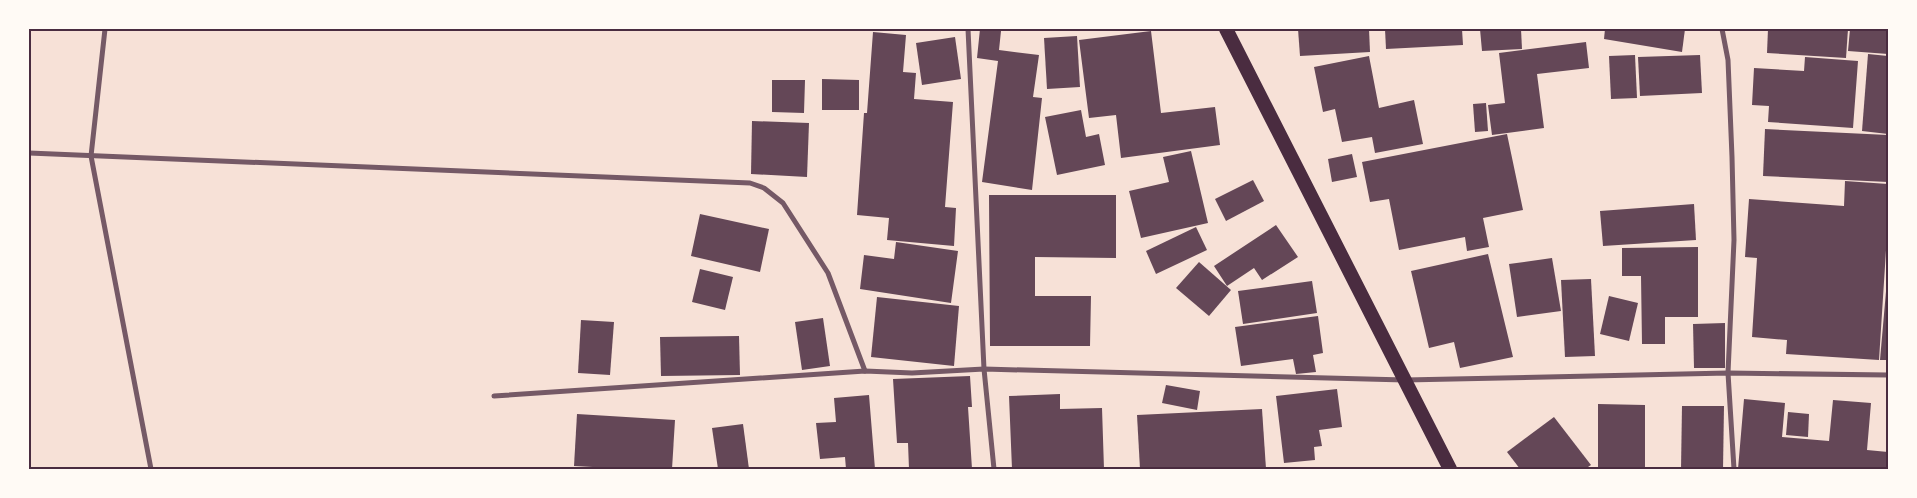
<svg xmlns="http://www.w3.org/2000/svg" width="1917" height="498" viewBox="0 0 1917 498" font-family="'Roboto Condensed',sans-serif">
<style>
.building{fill:#644757}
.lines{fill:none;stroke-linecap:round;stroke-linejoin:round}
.minor{stroke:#755966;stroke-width:5}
.trunk{stroke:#4a2c40;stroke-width:14}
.neatline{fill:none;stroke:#4a2c40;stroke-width:2}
</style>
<rect width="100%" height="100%" fill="#f7e1d7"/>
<!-- building -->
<g class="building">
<polygon points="980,29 1001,31 999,50 1039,55 1033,97 1042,98 1032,190 982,182 998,61 977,58"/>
<polygon points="1298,29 1369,29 1370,52 1300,56"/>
<polygon points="1385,29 1462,29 1463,45 1386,49"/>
<polygon points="1480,29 1521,29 1522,49 1482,51"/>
<polygon points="1605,29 1685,29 1682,52 1604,39"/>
<polygon points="1768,29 1848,29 1846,58 1767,53"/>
<polygon points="1850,29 1888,29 1888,54 1848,51"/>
<polygon points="1151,31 1161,113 1215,107 1220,145 1121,158 1116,115 1089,118 1079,40"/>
<polygon points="873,32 906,35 903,72 916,73 914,99 953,102 945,207 956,208 954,246 887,240 889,218 857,215 864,113 867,113"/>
<polygon points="1077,36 1080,87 1047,89 1044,38"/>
<polygon points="955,37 961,79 922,85 916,43"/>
<polygon points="1586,42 1589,68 1537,74 1544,128 1492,135 1488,105 1505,103 1499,53"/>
<polygon points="1868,54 1888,56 1888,134 1862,131"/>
<polygon points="1635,55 1637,98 1611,99 1609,56"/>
<polygon points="1700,55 1702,93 1640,96 1638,57"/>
<polygon points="1369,56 1379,108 1414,100 1423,144 1375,153 1372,137 1342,142 1335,109 1323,112 1314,67"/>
<polygon points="1805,57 1858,61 1853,128 1768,122 1769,106 1752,105 1754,68 1804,71"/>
<polygon points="822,79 859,80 859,110 822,110"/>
<polygon points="772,80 805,80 804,113 772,112"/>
<polygon points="1486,103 1488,131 1475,132 1473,104"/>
<polygon points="1081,110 1086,137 1099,134 1105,165 1057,175 1045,117"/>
<polygon points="752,121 809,123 807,177 751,174"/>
<polygon points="1765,129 1888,135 1888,182 1763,176"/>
<polygon points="1507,134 1523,210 1483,218 1489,247 1467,251 1465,237 1399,250 1389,199 1370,202 1362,162"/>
<polygon points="1191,151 1208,223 1141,238 1129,191 1169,182 1163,157"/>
<polygon points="1352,154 1357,177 1332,182 1328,159"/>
<polygon points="1253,180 1264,201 1226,221 1215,199"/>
<polygon points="1845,181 1888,184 1888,219 1879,360 1786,354 1787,340 1752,337 1757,258 1745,257 1749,199 1844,206"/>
<polygon points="989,195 1116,195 1116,258 1035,257 1035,296 1091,296 1090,346 990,346"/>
<polygon points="1694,204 1696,240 1603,246 1600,211"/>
<polygon points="700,214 769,229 760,272 691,256"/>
<polygon points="1276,225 1298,257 1262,280 1254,268 1227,286 1214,266"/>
<polygon points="1196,227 1207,250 1156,274 1146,251"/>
<polygon points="896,242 958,251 951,303 860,289 864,255 894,259"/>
<polygon points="1698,247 1698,317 1665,317 1665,344 1642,344 1641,276 1622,276 1622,248"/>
<polygon points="1488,254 1513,357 1460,368 1454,342 1429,348 1411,271"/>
<polygon points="1552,258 1561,311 1517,317 1509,264"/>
<polygon points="1199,262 1231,290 1209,316 1176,288"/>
<polygon points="700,269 733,277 725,310 692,302"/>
<polygon points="1591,279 1595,356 1565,357 1561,280"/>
<polygon points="1887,280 1888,281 1888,360 1880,360"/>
<polygon points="1312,281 1317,313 1243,324 1238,291"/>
<polygon points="1609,296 1638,303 1629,341 1600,334"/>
<polygon points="877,297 959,306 954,366 871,357"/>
<polygon points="1318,316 1323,353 1313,355 1316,372 1296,374 1293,359 1241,366 1235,327"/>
<polygon points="823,318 830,366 802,370 795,322"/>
<polygon points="581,320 614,322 610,375 578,373"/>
<polygon points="1725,323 1725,368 1694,368 1693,324"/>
<polygon points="739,336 740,375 661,376 660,337"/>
<polygon points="970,376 972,407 968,407 972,469 909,469 908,443 897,443 893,379"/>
<polygon points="1166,385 1200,391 1197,410 1162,403"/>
<polygon points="1337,389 1342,427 1319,430 1322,446 1314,447 1315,460 1284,463 1276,396"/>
<polygon points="1060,394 1060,409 1102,408 1104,469 1012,469 1009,396"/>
<polygon points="869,395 875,469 846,469 845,457 820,459 816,423 836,422 834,398"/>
<polygon points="1744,399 1785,403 1782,437 1829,441 1833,400 1871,403 1867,450 1888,452 1888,469 1738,469"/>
<polygon points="1598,404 1645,405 1645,469 1598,469"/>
<polygon points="1682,406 1724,406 1723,469 1681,469"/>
<polygon points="1262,409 1266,469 1140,469 1137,415"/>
<polygon points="1788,412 1809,414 1808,437 1786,435"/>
<polygon points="577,414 675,420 672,469 630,469 574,466"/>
<polygon points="1554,417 1591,465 1585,469 1520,469 1507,452"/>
<polygon points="743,424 749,469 718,469 712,428"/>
</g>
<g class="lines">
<!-- minor -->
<g class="minor">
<polyline points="105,29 91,156 151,469"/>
<polyline points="968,29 984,369 994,469"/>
<polyline points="1722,29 1728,60 1732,157 1734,240 1728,373 1734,469"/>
<polyline points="29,153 750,183 764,188 783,203 828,273 865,371"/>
<polyline points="494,396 865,371 912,373 984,369 1405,380 1728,373 1888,375"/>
</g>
<!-- trunk -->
<polyline class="trunk" points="1226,29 1450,469"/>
</g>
<!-- border -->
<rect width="1917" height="498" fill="none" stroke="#fffaf5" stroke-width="60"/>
<rect x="30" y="30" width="1857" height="438" class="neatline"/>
</svg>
